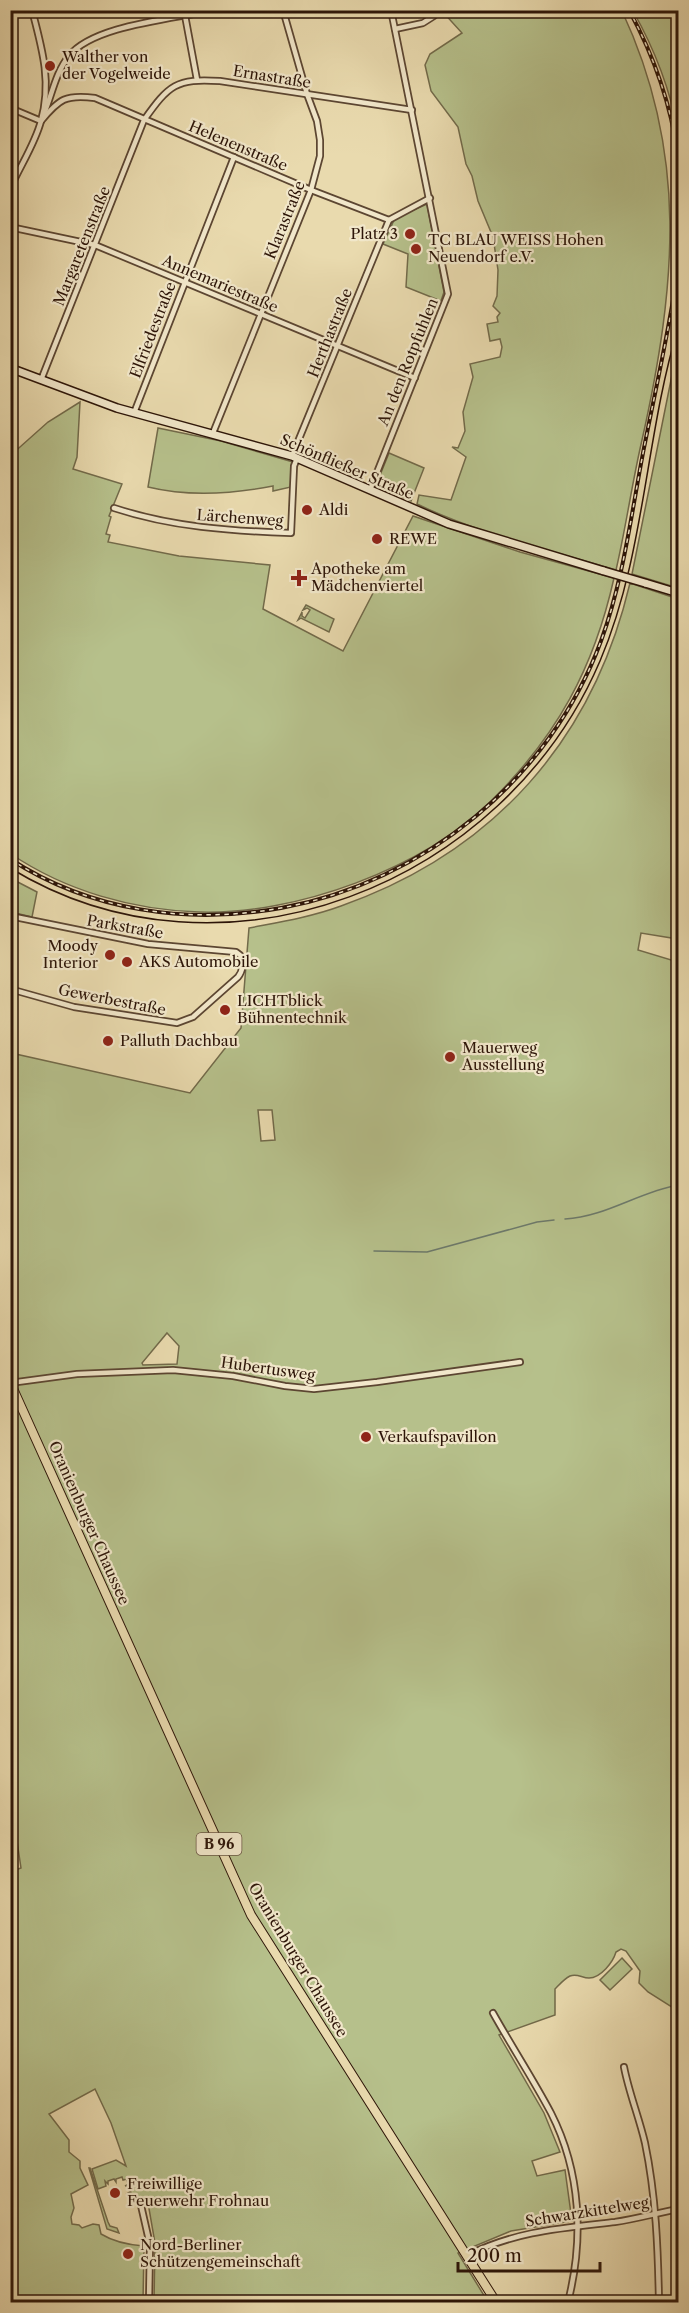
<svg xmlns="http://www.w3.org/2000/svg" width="689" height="2313" viewBox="0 0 689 2313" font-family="'Libre Caslon Text',serif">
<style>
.green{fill:#b6c08b;stroke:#726a4a;stroke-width:1.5;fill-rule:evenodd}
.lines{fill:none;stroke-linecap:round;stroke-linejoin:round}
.stream{stroke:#6d796a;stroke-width:1.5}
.minor-casing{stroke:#5c4632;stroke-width:8}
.secondary-casing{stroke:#2d1508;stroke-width:10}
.primary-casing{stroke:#2d1508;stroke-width:10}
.minor{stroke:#f1e7ca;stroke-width:4.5}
.secondary{stroke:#f1e7ca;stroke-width:7}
.primary{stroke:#e9daae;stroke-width:8}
.tram{stroke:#2d1508;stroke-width:1.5}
.rail-casing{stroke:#2d1508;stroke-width:4}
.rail{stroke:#f1e7ca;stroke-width:1.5;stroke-dasharray:4.5;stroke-linecap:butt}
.secondary-bridge-casing{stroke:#2d1508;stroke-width:10;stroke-linecap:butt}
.secondary-bridge{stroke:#f1e7ca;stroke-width:7}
.poi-dot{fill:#8f2418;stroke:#f1e7ca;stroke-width:2}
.labels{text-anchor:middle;stroke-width:4.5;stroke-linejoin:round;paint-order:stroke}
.shield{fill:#f1e7ca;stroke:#685442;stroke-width:1.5}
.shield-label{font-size:14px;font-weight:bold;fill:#2d1508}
.poi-label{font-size:15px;fill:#2d1508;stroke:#f1e7ca;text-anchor:start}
.street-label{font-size:15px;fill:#2d1508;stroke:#f1e7ca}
</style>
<rect width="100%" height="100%" fill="#e9daae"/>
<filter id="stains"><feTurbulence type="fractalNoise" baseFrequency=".00333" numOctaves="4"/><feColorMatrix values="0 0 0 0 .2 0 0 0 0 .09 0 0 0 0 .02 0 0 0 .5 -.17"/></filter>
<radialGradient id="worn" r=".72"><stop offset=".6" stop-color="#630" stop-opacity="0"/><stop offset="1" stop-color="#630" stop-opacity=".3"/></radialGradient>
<!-- green -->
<g class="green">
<path d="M 442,11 L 622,11 C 689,154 676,287 642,440 C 632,483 626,527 616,570 C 550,550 479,534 417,504 L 419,495 L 451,500 L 466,457 L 452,447 L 458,448 L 465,431 L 463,412 L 473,377 L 470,364 L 500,357 L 502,347 L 500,339 L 490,341 L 487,324 L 498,322 L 497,317 L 500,313 L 493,306 L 497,296 L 498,270 L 493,237 L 478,201 L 472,176 L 466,164 L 458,127 L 431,91 L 425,65 L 430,54 L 462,33 Z"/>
<path d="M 633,11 L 678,11 L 678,132 C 670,89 654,48 633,11 Z"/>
<polygon points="427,204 444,292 441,301 406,287 408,254 383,244 395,218"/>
<polygon points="678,350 678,588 632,574 674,365"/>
<path d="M 80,402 L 77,457 L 73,469 L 122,484 L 109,516 L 111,517 L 106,534 L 110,535 L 108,542 L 179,556 L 270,565 L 263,609 L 343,651 L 413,516 L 520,552 L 614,578 C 594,668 557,736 491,801 C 422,869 296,915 199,912 C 133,910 66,891 11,854 L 11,455 L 48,422 Z"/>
<path d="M 158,428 L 221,441 L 293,462 L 291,487 L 273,491 L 273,486 C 232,494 189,497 148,487 Z"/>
<polygon points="389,453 424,468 411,501 376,485"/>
<path d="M 630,583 L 678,599 L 678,939 L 641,933 L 638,950 L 678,962 L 678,2011 L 648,1992 L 639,1983 L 640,1971 L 626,1951 L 621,1949 L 616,1952 C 613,1962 601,1978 589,1978 C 582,1978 577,1973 570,1976 C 564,1979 559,1985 555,1989 L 555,2015 L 499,2035 L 544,2113 L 560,2152 L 532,2161 L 537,2176 L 565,2170 L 572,2221 L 511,2231 L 458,2253 L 488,2302 L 154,2302 L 155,2243 L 147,2197 L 135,2198 L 131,2202 L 130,2200 L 133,2198 L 131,2193 L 128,2193 L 131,2191 L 129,2185 L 125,2186 L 128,2184 L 127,2179 L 123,2180 L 122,2177 L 116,2179 L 116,2182 L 114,2179 L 108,2181 L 108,2184 L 105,2181 L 106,2186 L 98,2189 L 92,2169 L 116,2160 L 126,2166 L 111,2123 L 95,2089 L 49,2114 L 69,2140 L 69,2152 L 80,2161 L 80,2168 L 88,2185 L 71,2194 L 74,2208 L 71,2217 L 72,2224 L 79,2225 L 82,2228 L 93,2224 L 99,2225 L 101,2234 C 114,2242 129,2245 144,2246 L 143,2302 L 11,2302 L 10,1872 L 21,1868 L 10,1794 L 11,1053 L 190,1093 L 241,1028 L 249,928 C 280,922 311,917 341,906 C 494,852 593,740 630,583 ZM 258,1110 L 272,1110 L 275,1140 L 261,1141 ZM 167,1333 L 179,1346 L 177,1364 L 143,1365 L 142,1363 Z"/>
<polygon points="306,605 334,619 329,632 301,618 298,620 302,612 302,616 305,618 310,610 307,608 303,610"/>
<polygon points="10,878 37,892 32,917 11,912"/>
<polygon points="622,1958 632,1969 610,1990 600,1980"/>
<polygon points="89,2168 90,2168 108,2222 110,2226 117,2228 119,2233 107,2229"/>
</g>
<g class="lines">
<!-- stream -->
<g class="stream">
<path d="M 565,1219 C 605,1217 639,1192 678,1185"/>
<polyline points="374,1251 427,1252 537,1222 554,1220"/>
</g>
<!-- minor casing -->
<g class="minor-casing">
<g id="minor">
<polyline points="184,10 197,80"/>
<polyline points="395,29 423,23 434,16"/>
<polyline points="10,108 41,121"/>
<path d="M 43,116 C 52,96 55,73 69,56 C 93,25 174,19 213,10"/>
<path d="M 41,121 C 59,99 66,94 95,98 L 311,190 L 389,220 L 430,198"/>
<path d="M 10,189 C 20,166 35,144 41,121 C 52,82 42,48 32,10"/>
<polyline points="10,227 95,245 415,378"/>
<path d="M 41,380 L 144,120 C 169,85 176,78 220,81 L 412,110"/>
<polyline points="134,413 234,157"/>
<polyline points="213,433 311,190 320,156 320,140 317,121 307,94 283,10"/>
<polyline points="292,456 389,220"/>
<polyline points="370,490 448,294 391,10"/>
<path d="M 114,508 C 172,527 230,531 291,533 L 294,466 L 297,458"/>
<path d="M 10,916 L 148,944 L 236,952 L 240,955 C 244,961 243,971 238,977 L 193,1017 L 177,1023 L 74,1007 L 10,989"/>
<polyline points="10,1383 77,1374 173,1370 233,1376 285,1386 314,1389 377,1382 520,1362"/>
<path d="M 493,2013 C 512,2047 533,2079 551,2113 C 581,2172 584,2239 568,2302"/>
<path d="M 624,2067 C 629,2093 639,2117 645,2143 C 656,2196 658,2249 659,2302"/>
<polyline points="140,2201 150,2245 149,2302"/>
<path d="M 466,2256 C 515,2231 562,2228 615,2222 C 636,2219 657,2213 678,2209"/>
</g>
</g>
<!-- secondary casing -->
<g class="secondary-casing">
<g id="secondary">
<polyline points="10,368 117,408 292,456 449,524 604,571"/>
<polyline points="645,583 678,593"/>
</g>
</g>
<!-- primary casing -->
<g class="primary-casing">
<polyline id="primary" points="10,1382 251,1915 496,2302"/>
</g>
<!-- minor -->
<use href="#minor" class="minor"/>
<!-- secondary -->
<use href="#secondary" class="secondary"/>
<!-- primary -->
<use href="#primary" class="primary"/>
<!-- tram -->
<path class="tram" d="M 10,868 C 223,998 505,884 600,661 C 645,556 645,437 678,328"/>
<!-- rail casing -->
<g class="rail-casing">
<g id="rail">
<path d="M 629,10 C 654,56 671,105 678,156"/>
<path d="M 10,859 C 90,911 188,925 281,908 C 424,882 550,779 601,641 C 623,581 631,516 643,453 C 655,392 669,331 678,269"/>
</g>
</g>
<!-- rail -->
<use href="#rail" class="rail"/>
<!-- secondary-bridge casing -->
<g class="secondary-bridge-casing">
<polyline id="secondary-bridge" points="604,571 645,583"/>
</g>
<!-- secondary-bridge -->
<use href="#secondary-bridge" class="secondary-bridge"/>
</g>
<!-- markers -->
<g class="poi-dot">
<circle cx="50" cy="66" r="6"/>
<circle cx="410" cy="234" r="6"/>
<circle cx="416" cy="249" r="6"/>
<circle cx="307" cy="510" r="6"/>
<circle cx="377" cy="539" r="6"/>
<path d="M296 569h6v6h6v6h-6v6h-6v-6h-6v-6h6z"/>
<circle cx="110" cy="955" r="6"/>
<circle cx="127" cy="962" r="6"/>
<circle cx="225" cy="1010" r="6"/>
<circle cx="108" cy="1041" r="6"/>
<circle cx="450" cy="1057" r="6"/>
<circle cx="366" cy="1437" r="6"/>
<circle cx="115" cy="2193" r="6"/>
<circle cx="128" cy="2254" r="6"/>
</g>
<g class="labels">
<!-- shield labels -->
<rect class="shield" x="196.5" y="1833" width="45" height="22" rx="4.5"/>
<g class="shield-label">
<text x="219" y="1849">B 96</text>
</g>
<!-- poi labels -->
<g class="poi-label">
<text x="62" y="62">Walther von<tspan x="62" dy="17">der Vogelweide</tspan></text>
<text x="398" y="239" text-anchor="end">Platz 3</text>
<text x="428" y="245">TC BLAU WEISS Hohen<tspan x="428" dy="17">Neuendorf e.V.</tspan></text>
<text x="319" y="515">Aldi</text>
<text x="389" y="544">REWE</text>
<text x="311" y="574">Apotheke am<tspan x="311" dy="17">Mädchenviertel</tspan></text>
<text x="98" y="951" text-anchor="end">Moody<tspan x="98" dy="17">Interior</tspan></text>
<text x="139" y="967">AKS Automobile</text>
<text x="237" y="1006">LICHTblick<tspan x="237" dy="17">Bühnentechnik</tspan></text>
<text x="120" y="1046">Palluth Dachbau</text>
<text x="462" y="1053">Mauerweg<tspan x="462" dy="17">Ausstellung</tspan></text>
<text x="378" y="1442">Verkaufspavillon</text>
<text x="127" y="2189">Freiwillige<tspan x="127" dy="17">Feuerwehr Frohnau</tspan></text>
<text x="140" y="2250">Nord-Berliner<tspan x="140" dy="17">Schützengemeinschaft</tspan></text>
</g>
<!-- street labels -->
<g class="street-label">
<text transform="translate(272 77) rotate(9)" y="5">Ernastraße</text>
<text transform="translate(238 146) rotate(23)" y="5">Helenenstraße</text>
<text transform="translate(285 220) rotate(-68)" y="5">Klarastraße</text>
<text transform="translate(82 246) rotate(-68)" y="5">Margaretenstraße</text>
<text transform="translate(220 284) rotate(23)" y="5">Annemariestraße</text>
<text transform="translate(153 330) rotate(-69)" y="5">Elfriedestraße</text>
<text transform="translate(330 333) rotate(-68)" y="5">Herthastraße</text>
<text transform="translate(408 362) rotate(-68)" y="5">An den Rotpfuhlen</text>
<text transform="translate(347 467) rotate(23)" y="5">Schönfließer Straße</text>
<text transform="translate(240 518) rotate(4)" y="5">Lärchenweg</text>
<text transform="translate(125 927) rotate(10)" y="5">Parkstraße</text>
<text transform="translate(112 1000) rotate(11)" y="5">Gewerbestraße</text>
<text transform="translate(268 1369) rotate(8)" y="5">Hubertusweg</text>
<text transform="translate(89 1523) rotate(66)" y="5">Oranienburger Chaussee</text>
<text transform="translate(298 1960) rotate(59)" y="5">Oranienburger Chaussee</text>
<text transform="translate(587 2212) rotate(-9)" y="5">Schwarzkittelweg</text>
</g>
</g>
<!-- margin -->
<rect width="689" height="2313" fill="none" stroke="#e9daae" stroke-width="36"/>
<rect x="12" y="12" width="665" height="2289" fill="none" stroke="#2d1508" stroke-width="3"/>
<rect x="18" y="18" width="653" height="2277" fill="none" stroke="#2d1508" stroke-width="1.5"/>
<!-- scale -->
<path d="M458 2262v9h142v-9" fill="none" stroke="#2d1508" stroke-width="3"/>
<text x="467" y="2262" font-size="18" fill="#2d1508" stroke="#f1e7ca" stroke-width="4.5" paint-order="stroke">200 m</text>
<rect width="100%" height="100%" filter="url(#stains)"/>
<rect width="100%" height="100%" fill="url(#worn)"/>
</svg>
